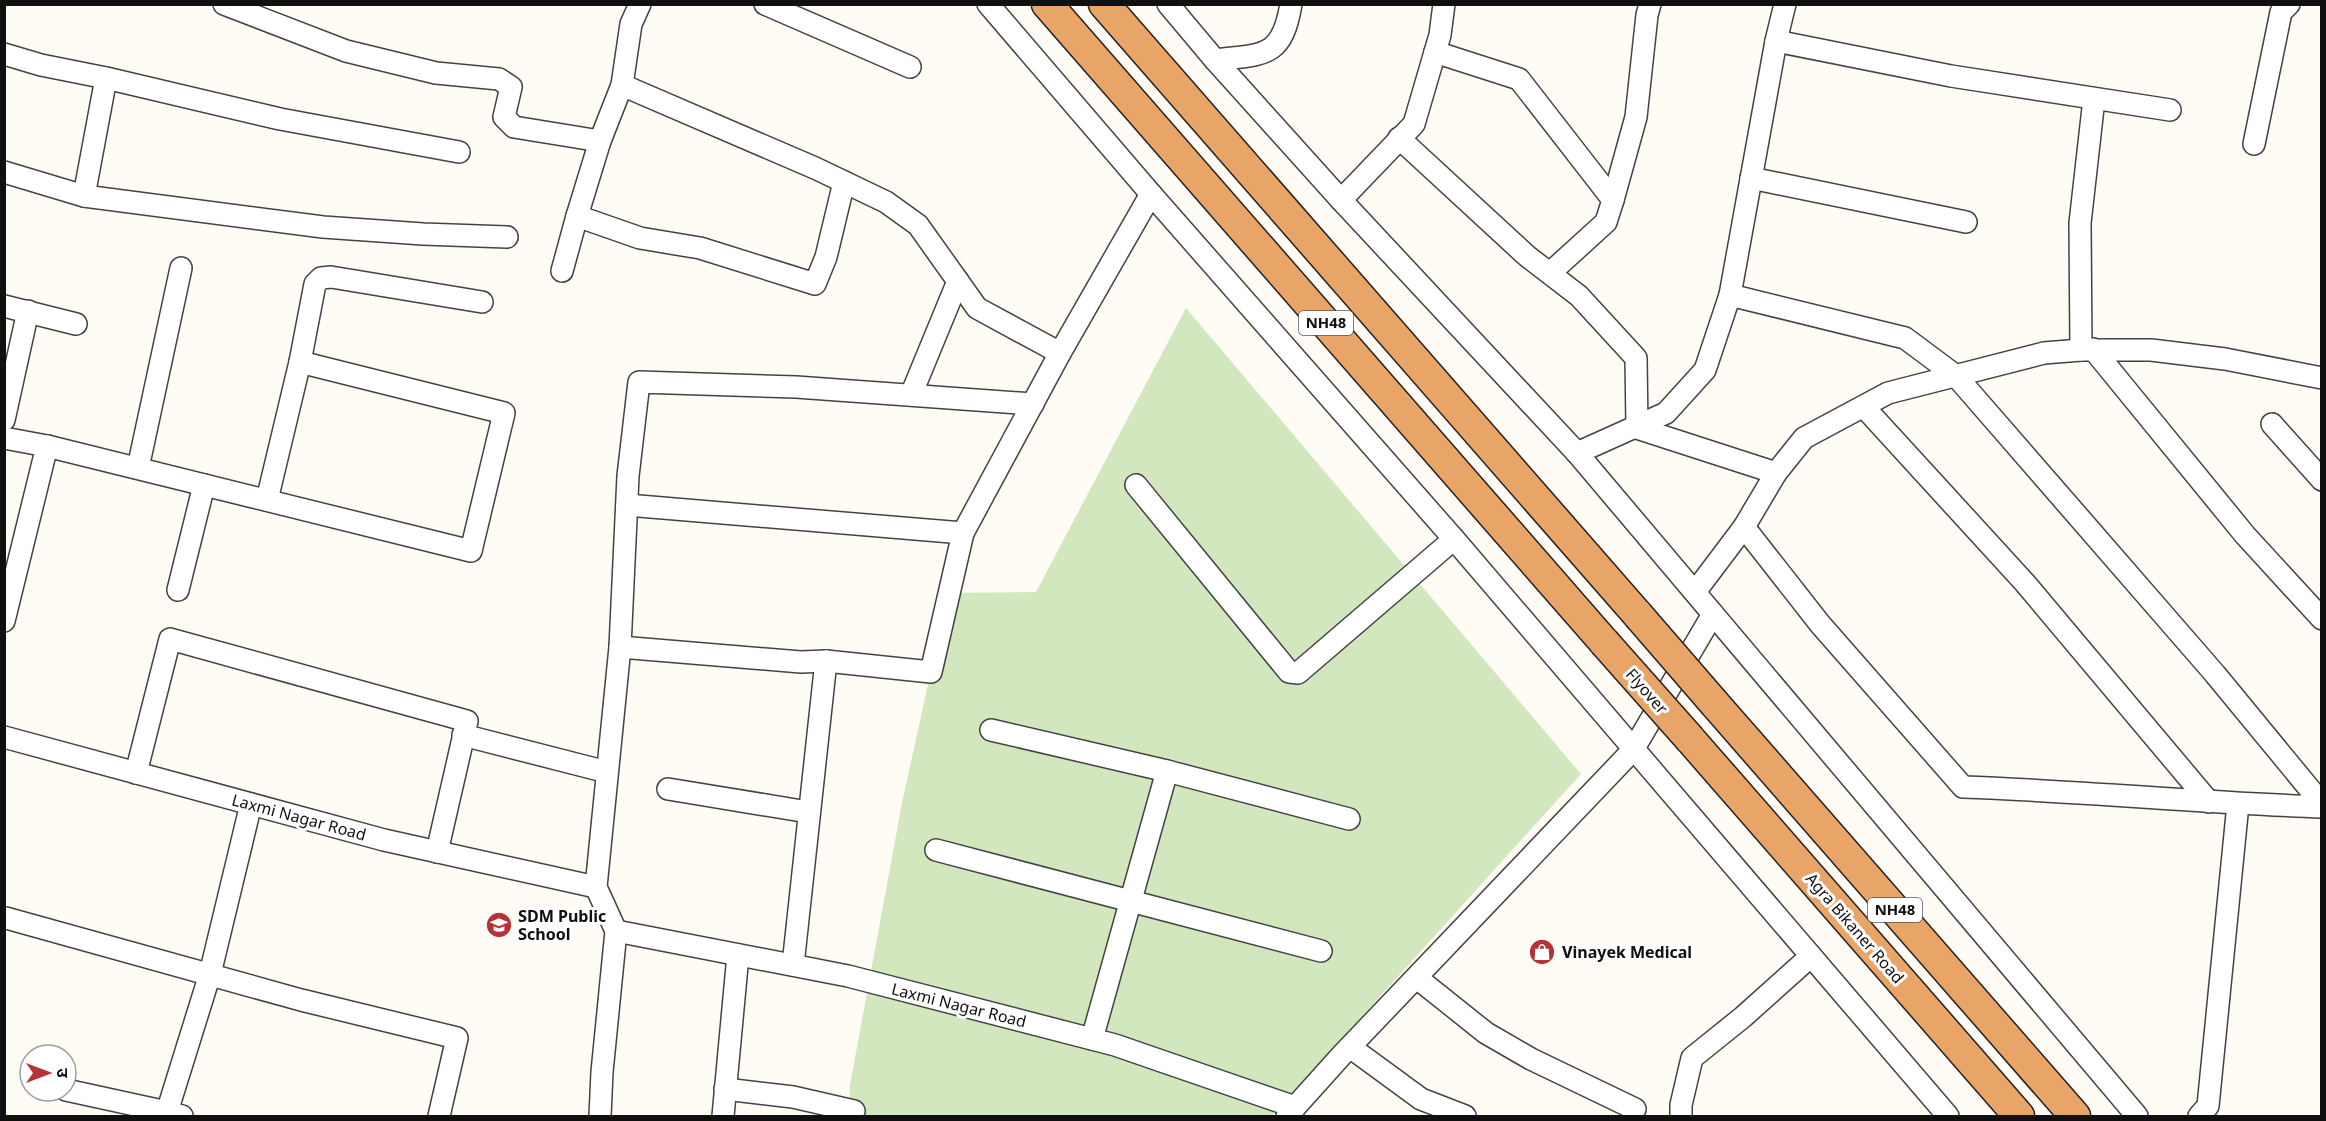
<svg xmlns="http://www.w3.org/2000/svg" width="2326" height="1121" viewBox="0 0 2326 1121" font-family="Georgia,'Noto Sans Devanagari',serif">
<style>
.green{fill:#d3e7bf}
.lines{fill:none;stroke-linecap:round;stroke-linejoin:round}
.minor-casing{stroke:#434343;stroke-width:24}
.highway-casing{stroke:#212121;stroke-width:33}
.minor{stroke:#fff;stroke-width:21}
.highway{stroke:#e9a467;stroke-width:30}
.highway-bridge-casing{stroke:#212121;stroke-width:33;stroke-linecap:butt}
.highway-bridge{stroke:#e9a467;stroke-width:30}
.labels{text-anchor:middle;stroke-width:6;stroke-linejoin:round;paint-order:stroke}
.shield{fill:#fff;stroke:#585858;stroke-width:1.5}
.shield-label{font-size:15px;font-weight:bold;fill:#101010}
.street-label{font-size:16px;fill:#101010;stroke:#fff}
.poi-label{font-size:16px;font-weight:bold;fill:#101010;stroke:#fff;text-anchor:start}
</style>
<rect width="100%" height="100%" fill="#fefcf4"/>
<!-- green -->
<polygon class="green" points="1186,308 1581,774 1272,1116 849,1116 850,1085 902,803 948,593 1036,592"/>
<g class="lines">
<!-- minor casing -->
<g class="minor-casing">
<g id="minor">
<polyline points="224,4 346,51 436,73 499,79 511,87 504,117 514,127 600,141"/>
<polyline points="640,4 631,24 622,85 600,141 577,216 640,238 700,248 815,284 826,257 844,182"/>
<polyline points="765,4 910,67"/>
<polyline points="988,4 1151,194 1454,539 1948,1116"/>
<polyline points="1168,4 1215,60 1341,200 1577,453 2137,1116"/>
<polyline points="1776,41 1951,76 2170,110"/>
<polyline points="1435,52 1519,79 1613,200 1606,222 1550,273"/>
<polyline points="4,54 41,65 106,78 280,119 459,152"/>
<path d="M 1215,60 C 1263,54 1282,59 1291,4"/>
<polyline points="622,85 815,168 886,202 918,225 977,308 1060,353"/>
<polyline points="1399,138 1527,256 1579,296 1636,358 1637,428 1776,473"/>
<polyline points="2254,144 2281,12 2289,4"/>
<polyline points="4,172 84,196 106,78"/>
<polyline points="1751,178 1966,222"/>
<polyline points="84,196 323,227 423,234 507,237"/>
<polyline points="1341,200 1414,124 1440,35 1444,4"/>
<polyline points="1613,200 1636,117 1647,15 1650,4"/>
<polyline points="562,271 577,216"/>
<polyline points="1730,295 1905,338 1956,376 2215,674 2322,804"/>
<polyline points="4,306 76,324"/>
<polyline points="2093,349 2245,535 2322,619"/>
<polyline points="2081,350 2080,223 2094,99"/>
<polyline points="911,395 958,281"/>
<polyline points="1864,407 2025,583 2209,802"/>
<polyline points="4,420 28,311"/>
<polyline points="2272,424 2322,480"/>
<polyline points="4,438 47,446 471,551 504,413 300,362"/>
<polyline points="1577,453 1666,413 1705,370 1730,295 1776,41 1785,4"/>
<polyline points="138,468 181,268"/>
<polyline points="1136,485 1289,672 1298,673 1454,539"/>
<polyline points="267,500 300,362 315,284 321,278 331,277 482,302"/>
<polyline points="627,505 963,533"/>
<path d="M 1744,527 L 1820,624 L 1963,787 C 2083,791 2202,803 2322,807"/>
<polyline points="178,590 204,485"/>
<polyline points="1695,592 1744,527 1776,473 1804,438 1888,393 2044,353 2081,350 2151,350 2225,359 2322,378"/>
<polyline points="4,621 47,446"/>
<polyline points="620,647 628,476 639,382 796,387 1033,404"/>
<polyline points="991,730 1167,771 1349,819"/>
<polyline points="463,735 607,772"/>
<polyline points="4,737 384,840 596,887"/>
<polyline points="136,773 170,639 467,721 437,852"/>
<polyline points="668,789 808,812"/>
<polyline points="936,850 1321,951"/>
<polyline points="6,918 301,1000 457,1038 439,1116"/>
<polyline points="616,931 848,976 1115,1045 1295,1107"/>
<polyline points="793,965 826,661"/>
<polyline points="1417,978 1486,1033 1531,1059 1635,1109"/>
<polyline points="1092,1039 1167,771"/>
<polyline points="1350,1047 1421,1099 1465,1116"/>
<polyline points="725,1089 793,1097 854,1111"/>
<polyline points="66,1090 167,1112"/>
<polyline points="182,1116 167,1112 210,974 251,804"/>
<polyline points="600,1116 602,1072 616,931 596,887 620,647 801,662 826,661 931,672 963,533 1060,353 1151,194"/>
<polyline points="723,1116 738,955"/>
<polyline points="1287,1116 1341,1056 1633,750 1713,614"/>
<polyline points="1681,1116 1681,1105 1692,1058 1743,1017 1811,956"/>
<polyline points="2199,1116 2208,1106 2238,804"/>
</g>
</g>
<!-- highway casing -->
<g class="highway-casing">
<g id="highway">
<polyline points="1047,4 1604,642"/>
<polyline points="1104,4 1638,615"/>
<polyline points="1715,704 2075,1116"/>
<polyline points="1690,739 2019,1116"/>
</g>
</g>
<!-- minor -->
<use href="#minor" class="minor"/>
<!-- highway -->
<use href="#highway" class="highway"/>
<!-- highway-bridge casing -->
<g class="highway-bridge-casing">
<g id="highway-bridge">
<polyline points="1638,615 1715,704"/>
<polyline points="1604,642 1690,739"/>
</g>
</g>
<!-- highway-bridge -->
<use href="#highway-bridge" class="highway-bridge"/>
</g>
<!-- icons -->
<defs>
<g id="school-disc" transform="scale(1.35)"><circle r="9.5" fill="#b63237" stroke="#fff"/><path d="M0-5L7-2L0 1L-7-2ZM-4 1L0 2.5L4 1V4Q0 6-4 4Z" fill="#fff"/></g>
<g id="shop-disc" transform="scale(1.35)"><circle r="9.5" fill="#b63237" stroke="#fff"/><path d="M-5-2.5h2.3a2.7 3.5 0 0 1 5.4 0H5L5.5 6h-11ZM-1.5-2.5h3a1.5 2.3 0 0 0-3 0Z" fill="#fff"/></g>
</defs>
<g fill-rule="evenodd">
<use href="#school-disc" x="499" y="925"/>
<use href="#shop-disc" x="1542" y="952"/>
</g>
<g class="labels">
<!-- shield labels -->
<g class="shield">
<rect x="1299" y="311" width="54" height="24" rx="4.5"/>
<rect x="1868" y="898" width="54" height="24" rx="4.5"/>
</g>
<g class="shield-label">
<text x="1326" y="328">NH48</text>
<text x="1895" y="915">NH48</text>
</g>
<!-- street labels -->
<g class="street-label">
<text transform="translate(1647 691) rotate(49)" y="6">Flyover</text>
<text transform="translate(299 817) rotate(15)" y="6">Laxmi Nagar Road</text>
<text transform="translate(1855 928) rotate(49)" y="6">Agra Bikaner Road</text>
<text transform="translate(959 1005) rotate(14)" y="6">Laxmi Nagar Road</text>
</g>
<!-- poi labels -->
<g class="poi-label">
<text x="518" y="922">SDM Public<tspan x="518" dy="18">School</tspan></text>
<text x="1562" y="958">Vinayek Medical</text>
</g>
</g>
<!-- border -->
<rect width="2326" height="1121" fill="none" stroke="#101010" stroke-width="12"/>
<!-- north arrow -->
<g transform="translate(48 1073) rotate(90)"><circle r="28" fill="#ffffff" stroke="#9f9f9f" stroke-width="1.5"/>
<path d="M0-4.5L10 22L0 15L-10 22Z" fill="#b63237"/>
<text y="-9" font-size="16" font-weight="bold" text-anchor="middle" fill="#101010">उ</text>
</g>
</svg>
